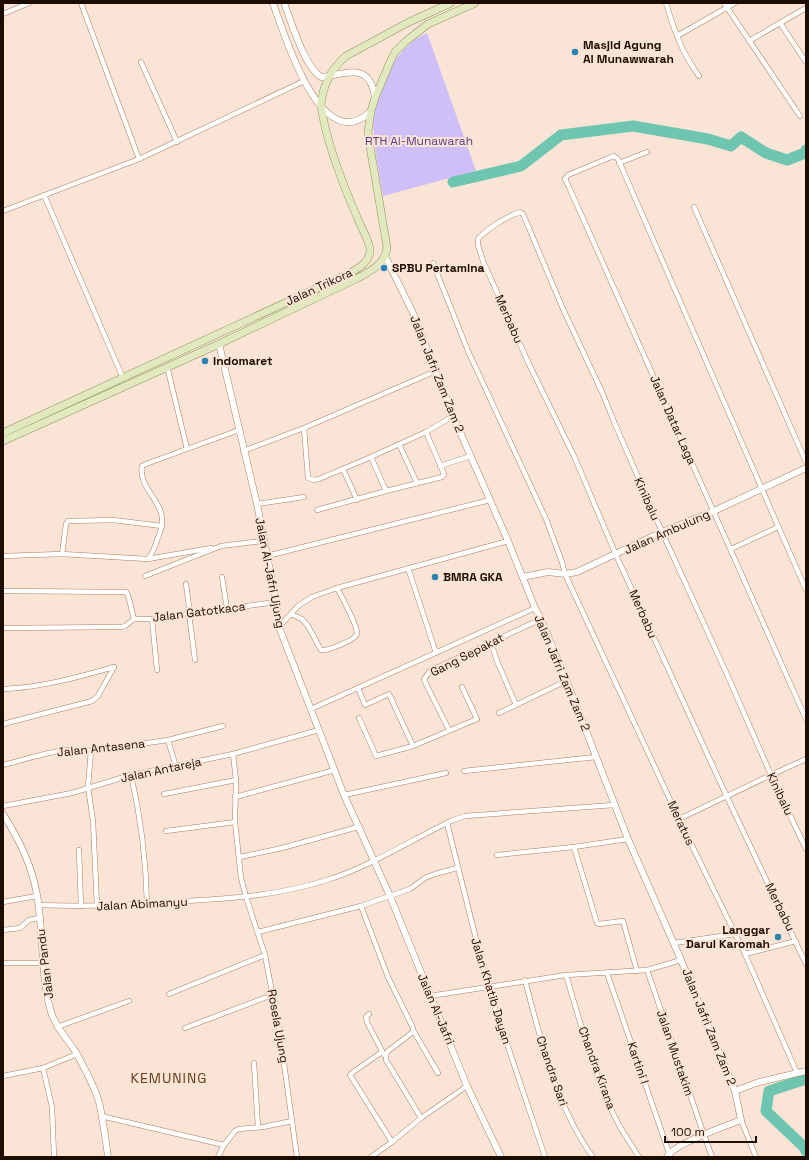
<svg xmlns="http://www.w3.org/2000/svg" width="809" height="1160" viewBox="0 0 809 1160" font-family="'Space Grotesk',sans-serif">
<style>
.green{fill:#cebff9}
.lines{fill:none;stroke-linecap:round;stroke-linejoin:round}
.river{stroke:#6ec6b1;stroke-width:11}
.minor-casing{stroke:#ad7e5d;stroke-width:5.5}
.tertiary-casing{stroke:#ad7e5d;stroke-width:7}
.primary-casing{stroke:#919360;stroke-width:8}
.minor{stroke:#fff;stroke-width:4.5}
.tertiary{stroke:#fff;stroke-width:6}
.primary{stroke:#e2e9be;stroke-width:7}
.poi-dot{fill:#2a83b1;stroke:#fae4d6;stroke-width:1.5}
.labels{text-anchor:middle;stroke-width:4;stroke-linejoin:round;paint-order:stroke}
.poi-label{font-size:12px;font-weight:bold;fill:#1d0c02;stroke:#fae4d6;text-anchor:start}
.park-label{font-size:12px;fill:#553c86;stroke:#fae4d6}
.street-label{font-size:12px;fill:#1d0c02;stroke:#fae4d6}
.quarter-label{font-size:14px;letter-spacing:1px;fill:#673d1d;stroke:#fae4d6}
</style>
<rect width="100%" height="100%" fill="#fae4d6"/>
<!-- green -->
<polygon class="green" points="427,33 476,171 383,196 376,155 372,116 378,96 389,74 393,63 404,49 415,39"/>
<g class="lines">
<!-- river -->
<g class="river">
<polyline points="453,182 521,166 561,135 633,126 708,139 731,146 741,137 766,153 787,160 805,153 806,150"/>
<polyline points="806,1079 769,1091 766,1111 804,1147 806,1151"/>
</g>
<!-- minor casing -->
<g class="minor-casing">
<g id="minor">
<polyline points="81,3 139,159"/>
<path d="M 666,3 C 674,30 682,53 699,76"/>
<polyline points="724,3 800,116"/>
<polyline points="3,14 29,3"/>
<polyline points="780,23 806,62"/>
<polyline points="677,36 735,3"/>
<polyline points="749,41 806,8"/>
<polyline points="141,62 177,142"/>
<polyline points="619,163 647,152"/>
<polyline points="44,195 123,378"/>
<polyline points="694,207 806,462"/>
<polyline points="3,211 139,159 304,81"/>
<polyline points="433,263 468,351 546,519 562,562 565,574 679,819 745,954 797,1073"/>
<polyline points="167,366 187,449"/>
<polyline points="304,428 308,478 314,480 319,479 371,457 386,491 317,510"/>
<polyline points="426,432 453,416"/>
<polyline points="399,444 417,483"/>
<polyline points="243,451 304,428 436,371"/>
<polyline points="371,457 426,432 444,474 442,477 386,491"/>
<polyline points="440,466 471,456"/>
<polyline points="343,469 357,500"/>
<polyline points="257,504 304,497"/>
<polyline points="731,549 778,527"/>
<polyline points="62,554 66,524 68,521 113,520 162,526"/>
<path d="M 3,556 L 62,554 L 148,559 C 153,553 155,547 157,540 C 160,533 163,526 162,518 C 161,500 138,486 142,466 L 146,464 L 239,430"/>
<polyline points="267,556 490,500"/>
<polyline points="148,559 211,548"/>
<polyline points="408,568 436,653"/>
<polyline points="145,576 221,546 263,541"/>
<polyline points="222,577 227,609"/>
<polyline points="186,584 190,614"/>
<polyline points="806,590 618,159 614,156 611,157 568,175 565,179 569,187 806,719"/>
<polyline points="3,591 126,592 128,595 134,619"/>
<polyline points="189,614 195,660"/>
<path d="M 291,614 L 302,619 L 308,626 L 321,650 C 328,651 335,647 342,644 C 347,642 355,639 357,634 C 358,627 341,595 337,588"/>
<polyline points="152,619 157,670"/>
<polyline points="279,627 298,606 312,597 337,588 508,541"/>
<polyline points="3,628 122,627 125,626 134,619 152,619 276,602"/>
<polyline points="491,643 497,661 516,705"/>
<polyline points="358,688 365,705 389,694 413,746"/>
<path d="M 3,689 C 40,688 78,677 114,667"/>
<polyline points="311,709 535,608"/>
<polyline points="499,713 566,681"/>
<polyline points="359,718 376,756 413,746 477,719 462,687"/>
<polyline points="3,724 92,701 98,696 114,667"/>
<polyline points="449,730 427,686 424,679 430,671 541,619"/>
<polyline points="168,740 176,767"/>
<polyline points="91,751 88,787 93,821 97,906"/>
<polyline points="233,754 236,780 235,822 241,878 246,897 265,955 280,1035 297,1157"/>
<path d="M 3,765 C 31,758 62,746 91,751 L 168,740 L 223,726"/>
<polyline points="464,771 596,757"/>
<path d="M 131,775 C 141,818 146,861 147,904"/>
<polyline points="164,794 236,780"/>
<polyline points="344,795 446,773"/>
<polyline points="235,797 335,770"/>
<polyline points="3,806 72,793 131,775 233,754 319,730"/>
<polyline points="679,819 771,775 806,759"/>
<polyline points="447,823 488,987 545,1157"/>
<polyline points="166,831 235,822"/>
<polyline points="574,847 597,923 599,924 623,921 637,971"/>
<path d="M 806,849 L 771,775 L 726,672 L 662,532 L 615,424 L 602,392 L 563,309 L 523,214 L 520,212 C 508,216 486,229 478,239 L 478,245 L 483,261 L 528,362 L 574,456 L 616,555 L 727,797 L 806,964"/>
<polyline points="79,850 81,906"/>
<polyline points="497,855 574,847 628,839"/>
<polyline points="240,857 282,848 358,827"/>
<polyline points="3,902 37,896"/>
<path d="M 38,905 C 88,907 137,905 187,901 C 236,898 280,895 327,880 C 371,866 411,840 453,820 L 465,816 L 614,805"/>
<polyline points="361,906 388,977 413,1028 413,1032 388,1051 386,1054 386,1060 421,1118"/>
<polyline points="3,930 20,928 29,920 39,918"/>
<polyline points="258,932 361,906 410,889 425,878 435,874 457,868"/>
<polyline points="674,943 735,934"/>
<polyline points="745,954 796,941"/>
<polyline points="3,963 44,963"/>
<polyline points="647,970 704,1135 712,1157"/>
<polyline points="607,973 669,1153"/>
<polyline points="566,975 582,1029 604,1095 620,1127 639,1157"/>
<path d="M 525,980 C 541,1041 556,1106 593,1157"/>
<polyline points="169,994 265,955"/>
<polyline points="430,996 566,975 647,970 681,960"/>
<polyline points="369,1014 366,1017 367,1022 384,1055"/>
<polyline points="57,1027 129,1001"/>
<polyline points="185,1028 272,995"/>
<polyline points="413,1030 438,1073"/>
<polyline points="382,1052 353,1072 350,1075 392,1142"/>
<polyline points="254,1063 258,1127"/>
<polyline points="43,1068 52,1107 54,1157"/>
<polyline points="3,1076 43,1068 77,1054"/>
<polyline points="101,1116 224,1145"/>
<polyline points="741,1120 756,1157"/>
<polyline points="218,1157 224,1145 235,1131 239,1129 263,1127 292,1121"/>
<polyline points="371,1157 392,1142 421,1118 467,1086"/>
</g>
</g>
<!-- tertiary casing -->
<g class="tertiary-casing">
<g id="tertiary">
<path d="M 273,3 C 284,33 321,160 371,111"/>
<path d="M 284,3 C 292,23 304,66 321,77 C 347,74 370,61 375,98"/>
<path d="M 385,256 L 413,313 L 453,416 L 508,541 L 535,608 L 541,619 L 573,697 L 628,839 L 681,960 L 735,1091 L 741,1120 C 726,1126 673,1144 667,1157"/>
<polyline points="219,344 257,504 276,602 279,627 344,795 390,896 467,1086 501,1157"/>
<polyline points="523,577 548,572 565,574 577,572 662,532 714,511 806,468"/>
<path d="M 3,814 C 19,839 32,866 37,895 C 44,933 40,974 51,1012 C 56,1029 70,1041 78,1056 C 86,1072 96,1088 100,1106 C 103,1123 106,1140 108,1157"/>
<polyline points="735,1091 759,1082 806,1071"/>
</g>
</g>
<!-- primary casing -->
<g class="primary-casing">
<g id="primary">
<path d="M 3,433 L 350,273 C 359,268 369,262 370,251 C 371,243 360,226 357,217 C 344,187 331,154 324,122 C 323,116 321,109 321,104 C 323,84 331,69 346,56 L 409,22 L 451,3"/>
<path d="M 3,441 L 219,344 L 358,278 C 371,271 386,263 387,247 L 369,141 L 368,131 L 371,111 L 375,98 L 390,62 L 395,52 L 406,41 L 428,24 L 475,3"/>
</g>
</g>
<!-- minor -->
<use href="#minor" class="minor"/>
<!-- tertiary -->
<use href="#tertiary" class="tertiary"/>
<!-- primary -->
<use href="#primary" class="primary"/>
</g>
<!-- markers -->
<g class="poi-dot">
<circle cx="575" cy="52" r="4"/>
<circle cx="384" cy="268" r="4"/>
<circle cx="205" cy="361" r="4"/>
<circle cx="435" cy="577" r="4"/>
<circle cx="778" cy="937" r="4"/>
</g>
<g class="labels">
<!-- poi labels -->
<g class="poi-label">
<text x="583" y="49">Masjid Agung<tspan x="583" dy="14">Al Munawwarah</tspan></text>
<text x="392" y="272">SPBU Pertamina</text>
<text x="213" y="365">Indomaret</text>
<text x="443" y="581">BMRA GKA</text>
<text x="770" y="934" text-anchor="end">Langgar<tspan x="770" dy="14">Darul Karomah</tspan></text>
</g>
<!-- park labels -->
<g class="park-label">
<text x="419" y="145">RTH Al-Munawarah</text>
</g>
<!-- street labels -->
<g class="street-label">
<text transform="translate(319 287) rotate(-25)" y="4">Jalan Trikora</text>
<text transform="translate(509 319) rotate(66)" y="4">Merbabu</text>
<text transform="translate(437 374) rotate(68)" y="4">Jalan Jafri Zam Zam 2</text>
<text transform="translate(673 420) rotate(66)" y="4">Jalan Datar Laga</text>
<text transform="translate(647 499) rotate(66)" y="4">Kinibalu</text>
<text transform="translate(667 532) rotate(-24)" y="4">Jalan Ambulung</text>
<text transform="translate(270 573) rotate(79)" y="4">Jalan Al-Jafri Ujung</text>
<text transform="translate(199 612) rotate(-7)" y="4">Jalan Gatotkaca</text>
<text transform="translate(643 614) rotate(66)" y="4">Merbabu</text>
<text transform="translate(467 655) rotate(-27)" y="4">Gang Sepakat</text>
<text transform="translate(562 673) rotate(67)" y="4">Jalan Jafri Zam Zam 2</text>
<text transform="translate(101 748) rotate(-6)" y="4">Jalan Antasena</text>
<text transform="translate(161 770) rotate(-12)" y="4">Jalan Antareja</text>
<text transform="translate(780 794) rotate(65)" y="4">Kinibalu</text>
<text transform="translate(681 823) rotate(65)" y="4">Meratus</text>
<text transform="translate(142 904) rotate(-3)" y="4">Jalan Abimanyu</text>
<text transform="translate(780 907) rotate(64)" y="4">Merbabu</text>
<text transform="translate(45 964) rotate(-97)" y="4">Jalan Pandu</text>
<text transform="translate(491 991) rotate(73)" y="4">Jalan Khatib Dayan</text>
<text transform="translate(436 1009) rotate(67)" y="4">Jalan Al-Jafri</text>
<text transform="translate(278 1026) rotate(80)" y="4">Rosela Ujung</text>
<text transform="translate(709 1027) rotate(68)" y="4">Jalan Jafri Zam Zam 2</text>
<text transform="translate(675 1053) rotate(71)" y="4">Jalan Mustakim</text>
<text transform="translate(638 1063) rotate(71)" y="4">Kartini I</text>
<text transform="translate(597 1068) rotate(70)" y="4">Chandra Kirana</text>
<text transform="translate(552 1071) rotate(71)" y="4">Chandra Sari</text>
</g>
<!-- quarter labels -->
<g class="quarter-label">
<text x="169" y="1083">KEMUNING</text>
</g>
</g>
<!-- border -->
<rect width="809" height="1160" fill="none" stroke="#1d0c02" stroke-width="8"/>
<!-- scale -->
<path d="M665 1136v6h91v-6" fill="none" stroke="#1d0c02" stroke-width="2"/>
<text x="671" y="1136" font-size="12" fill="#1d0c02" stroke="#fae4d6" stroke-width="3" paint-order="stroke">100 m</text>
</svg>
